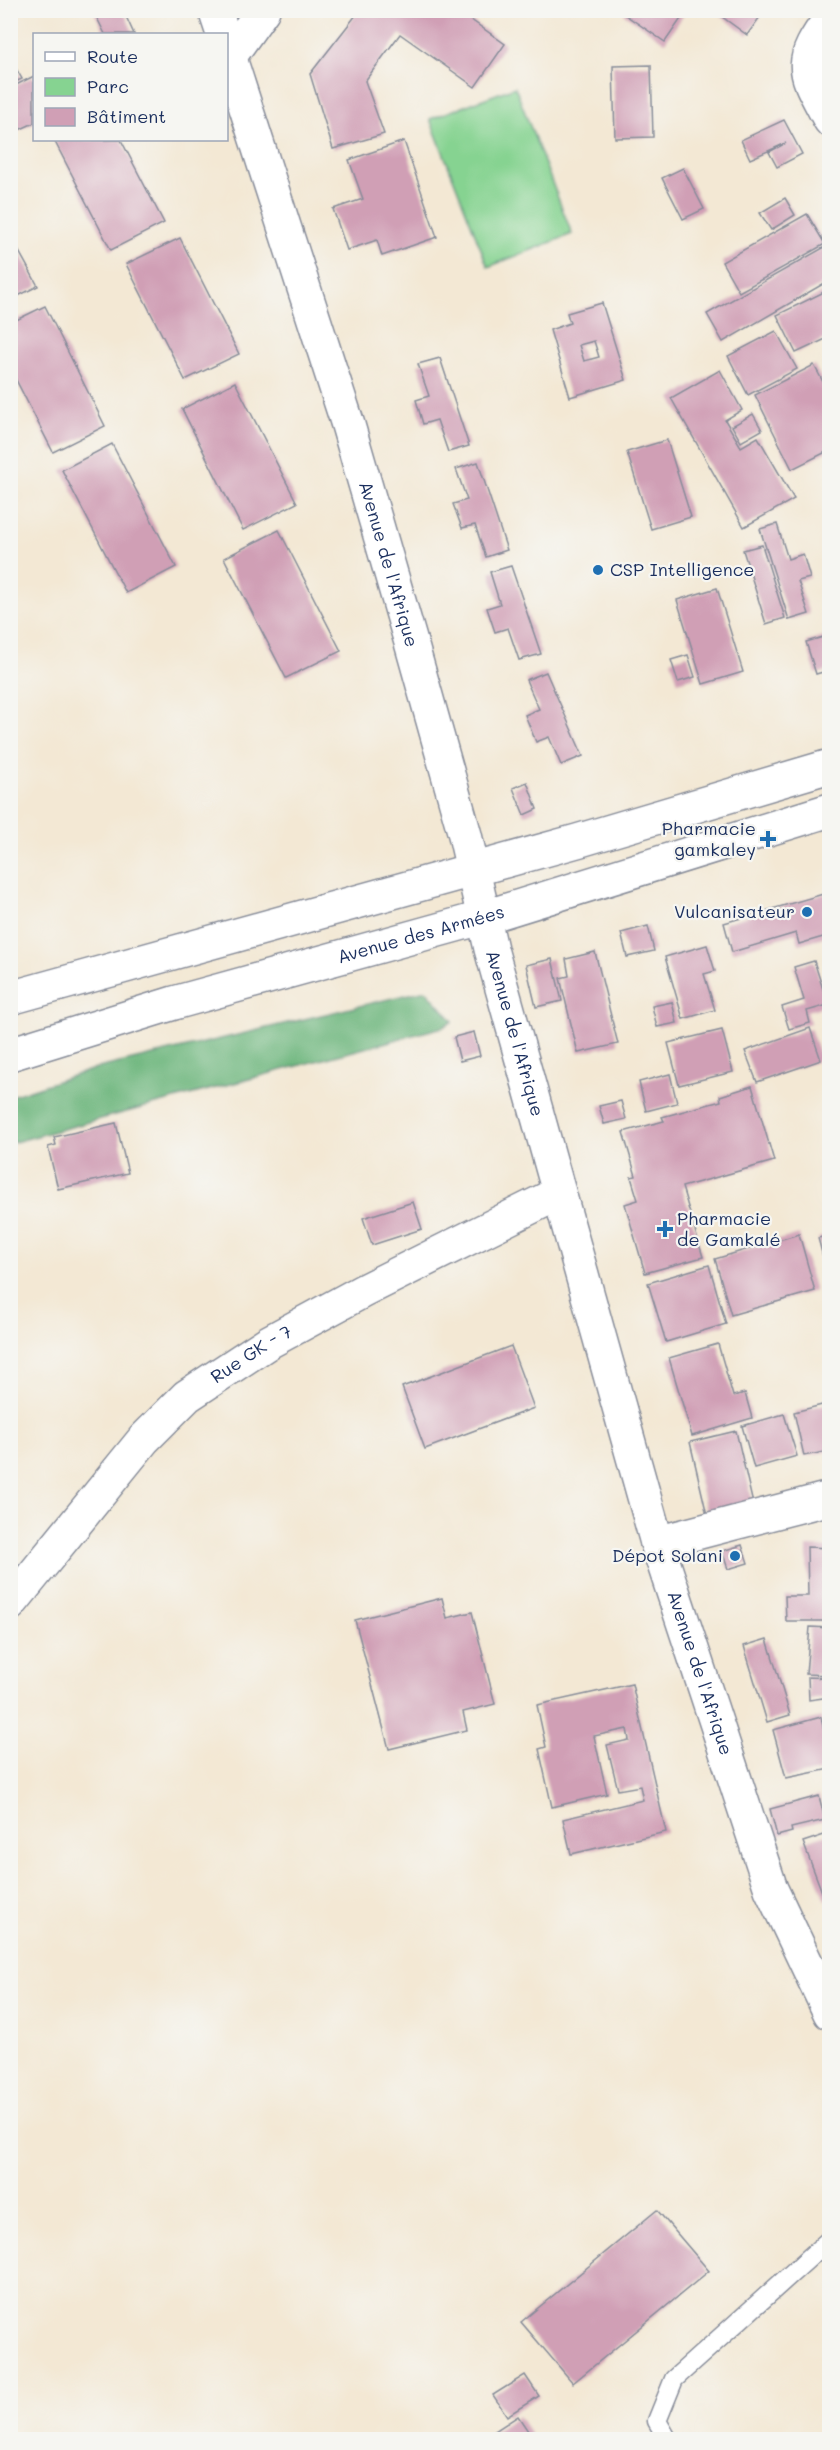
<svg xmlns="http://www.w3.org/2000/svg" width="840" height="2450" viewBox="0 0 840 2450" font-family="Mali,sans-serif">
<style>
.green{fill:#86d391;stroke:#508178;stroke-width:1.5}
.forest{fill:#6cb57b;stroke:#44726c;stroke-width:1.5}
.building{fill:#d09fb5;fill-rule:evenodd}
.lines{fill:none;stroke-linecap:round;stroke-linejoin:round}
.lane-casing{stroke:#878c99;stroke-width:21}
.street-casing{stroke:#878c99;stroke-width:36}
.secondary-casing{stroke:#878c99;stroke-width:36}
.highway-casing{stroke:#878c99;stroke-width:36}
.lane{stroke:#fff;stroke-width:18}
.street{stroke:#fff;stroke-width:33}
.secondary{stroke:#fff;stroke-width:33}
.highway{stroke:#fff;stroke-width:33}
.poi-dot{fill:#1f6fb2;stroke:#f6f6f2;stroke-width:2}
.labels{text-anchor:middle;stroke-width:4.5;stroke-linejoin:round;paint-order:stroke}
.street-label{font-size:18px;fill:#1b2f5e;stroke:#f6f6f2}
.poi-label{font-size:18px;fill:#1b2f5e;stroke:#f6f6f2;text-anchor:end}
</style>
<rect width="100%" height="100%" fill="#f6f6f2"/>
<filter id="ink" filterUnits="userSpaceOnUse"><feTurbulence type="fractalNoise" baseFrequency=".0167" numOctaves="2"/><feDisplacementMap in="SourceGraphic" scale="12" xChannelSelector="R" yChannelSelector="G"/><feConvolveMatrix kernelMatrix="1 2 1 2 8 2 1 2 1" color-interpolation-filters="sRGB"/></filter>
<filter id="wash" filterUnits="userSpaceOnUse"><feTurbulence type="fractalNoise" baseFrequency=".008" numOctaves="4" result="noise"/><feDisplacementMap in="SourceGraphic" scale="24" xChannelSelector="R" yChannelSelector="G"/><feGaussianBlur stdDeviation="1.35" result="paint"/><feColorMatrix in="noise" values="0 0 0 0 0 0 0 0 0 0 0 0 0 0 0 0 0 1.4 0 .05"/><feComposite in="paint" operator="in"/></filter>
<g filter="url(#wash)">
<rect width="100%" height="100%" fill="#f3e8d4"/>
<!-- green -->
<polygon class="green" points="515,87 572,234 488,267 430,119"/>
<!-- forest -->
<polygon class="forest" points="426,990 453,1021 443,1027 11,1143 11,1096 94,1069"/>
<g id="blocks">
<!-- building -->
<g class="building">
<polygon points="93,10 123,10 134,34 105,34"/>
<polygon points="360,10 457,10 505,44 475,87 400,34 365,81 384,134 333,149 310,74"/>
<polygon points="627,10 687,10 665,42 624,14"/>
<polygon points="725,10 765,10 747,35 721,16"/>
<polygon points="10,58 22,79 10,84"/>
<polygon points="651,65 653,137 615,138 613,66"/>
<polygon points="34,76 34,123 10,134 10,88"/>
<polygon points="784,120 802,154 777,167 769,152 786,143 750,159 741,140"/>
<polygon points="54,140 121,140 164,223 111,250"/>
<polygon points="404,141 437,237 382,256 377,240 347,250 333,209 363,199 349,160"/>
<polygon points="683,168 704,209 683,219 662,178"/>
<polygon points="785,198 795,215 771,230 760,213"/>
<polygon points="807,214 825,244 739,292 722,262"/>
<polygon points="10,235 38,286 10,300"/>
<polygon points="180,238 239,354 185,380 126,264"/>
<polygon points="830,244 830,280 723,342 707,314"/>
<polygon points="830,289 830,337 796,353 777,315"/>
<path d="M 602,303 L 626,380 L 570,397 L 550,330 L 570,323 L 567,313 ZM 594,341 L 599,357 L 584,361 L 579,345 Z"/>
<polygon points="45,306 105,426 53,452 10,368 10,323"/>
<polygon points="776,331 797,369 748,395 728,356"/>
<polygon points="440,358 469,446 448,452 437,420 423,424 416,400 429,396 418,364"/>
<polygon points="814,365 830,395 830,450 792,469 755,395"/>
<polygon points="720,370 742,410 725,420 741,447 758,437 794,499 744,527 671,398"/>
<polygon points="235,382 297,503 243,530 182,409"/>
<polygon points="753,414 762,430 741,442 732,426"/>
<polygon points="667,440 691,517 651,529 627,452"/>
<polygon points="112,444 176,567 126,593 62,470"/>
<polygon points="478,462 507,550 486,557 475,525 462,528 453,504 467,500 456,469"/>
<polygon points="777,524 788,559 803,554 810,578 798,581 809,614 789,620 760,529"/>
<polygon points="279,530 341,651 286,678 224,558"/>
<polygon points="762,545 785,618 766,624 743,550"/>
<polygon points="511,566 541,654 519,660 508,628 495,632 487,608 500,604 490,572"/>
<polygon points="717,588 743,672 703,684 677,600"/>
<polygon points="830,635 830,670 816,674 806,642"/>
<polygon points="688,655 695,677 678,682 671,660"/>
<polygon points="546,672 583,756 561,765 549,737 536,742 525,715 539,709 526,680"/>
<polygon points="527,782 537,809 524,815 513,788"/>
<polygon points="830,892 830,935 799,944 796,933 732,952 724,923"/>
<polygon points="648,926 654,951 627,957 621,933"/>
<polygon points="707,945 715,971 704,974 715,1010 683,1019 665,957"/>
<polygon points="595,952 618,1044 578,1053 560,978 569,976 566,959"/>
<polygon points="552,959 562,1001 536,1007 526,965"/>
<polygon points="814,961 828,1005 807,1011 810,1023 789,1029 782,1007 804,1000 794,967"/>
<polygon points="672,1002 677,1023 657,1027 652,1006"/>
<polygon points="810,1028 821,1060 757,1082 745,1051"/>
<polygon points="722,1030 733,1072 679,1085 668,1043"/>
<polygon points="474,1032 480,1056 460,1061 454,1037"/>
<polygon points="670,1074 677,1103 646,1111 639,1082"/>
<polygon points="752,1086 774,1161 682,1187 703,1257 645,1273 625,1204 638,1200 631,1177 636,1176 623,1132 664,1121 662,1117 721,1101 720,1096"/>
<polygon points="621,1101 626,1119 604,1124 599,1106"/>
<polygon points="116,1123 128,1173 58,1189 48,1147 56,1145 54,1137"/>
<polygon points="413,1202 422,1229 372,1245 363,1218"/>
<polygon points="799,1234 815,1291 731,1315 715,1259"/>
<polygon points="830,1235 830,1279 829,1279 818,1238"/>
<polygon points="709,1265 726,1324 666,1342 648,1283"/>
<polygon points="718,1344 733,1396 745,1393 752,1418 692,1436 669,1358"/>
<polygon points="511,1346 534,1408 425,1449 402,1387"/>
<polygon points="830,1403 830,1451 804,1456 794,1412"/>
<polygon points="784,1414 797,1456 754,1468 742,1426"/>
<polygon points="736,1431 753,1504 707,1515 690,1442"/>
<polygon points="742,1545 748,1563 728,1569 722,1551"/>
<polygon points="807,1547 830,1548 830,1621 786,1621 785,1596 808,1596"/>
<polygon points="442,1598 447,1618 472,1612 495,1704 463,1712 467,1730 389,1749 355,1620"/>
<polygon points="810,1627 830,1628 830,1675 806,1674"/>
<polygon points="767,1639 790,1715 767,1722 744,1646"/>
<polygon points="808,1677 830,1678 830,1697 809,1700"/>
<polygon points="632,1684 666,1832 571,1854 563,1819 643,1800 640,1786 618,1790 607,1745 629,1740 627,1729 594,1736 607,1794 552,1807 539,1749 546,1747 537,1705"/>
<polygon points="821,1717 830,1758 830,1769 786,1778 773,1730"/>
<polygon points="819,1796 825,1820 791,1828 792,1832 777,1836 770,1809"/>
<polygon points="830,1833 830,1898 825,1900 803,1842"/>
<polygon points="657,2210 709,2271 573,2383 521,2322"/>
<polygon points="525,2375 539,2396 507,2416 493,2395"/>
<polygon points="518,2416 534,2440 481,2440"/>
</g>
</g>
</g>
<g filter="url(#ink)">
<use href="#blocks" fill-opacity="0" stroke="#878c99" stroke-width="1.5"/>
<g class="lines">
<!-- lane casing -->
<g class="lane-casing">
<polyline id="lane" points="668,2440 657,2421 674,2379 830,2239"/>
</g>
<!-- street casing -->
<g class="street-casing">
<g id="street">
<path d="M 830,19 C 795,66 805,72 830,120"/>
<polyline points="657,1543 830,1498"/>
<path id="s1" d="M 10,1604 L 144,1439 L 187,1396 L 269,1342 L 363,1291 L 559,1193"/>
</g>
</g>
<!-- secondary casing -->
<g class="secondary-casing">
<g id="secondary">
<polyline points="215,10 223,34"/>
<path id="s2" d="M 226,46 L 348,425 L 412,646 L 465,835 L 491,949 L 657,1543 L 771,1889 L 830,2013"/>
<polyline points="230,56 263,10"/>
</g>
</g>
<!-- highway casing -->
<g class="highway-casing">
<g id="highway">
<polyline points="10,998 577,841 830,766"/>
<path id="s3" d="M 10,1054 L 174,1003 L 485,917 L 830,810"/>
</g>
</g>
<!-- lane -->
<use href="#lane" class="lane"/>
<!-- street -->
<use href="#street" class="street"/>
<!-- secondary -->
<use href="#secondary" class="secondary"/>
<!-- highway -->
<use href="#highway" class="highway"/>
</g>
</g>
<!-- markers -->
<g class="poi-dot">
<circle cx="598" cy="570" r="6"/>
<path d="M765 830h6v6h6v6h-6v6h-6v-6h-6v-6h6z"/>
<circle cx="807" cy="912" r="6"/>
<path d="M662 1220h6v6h6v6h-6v6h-6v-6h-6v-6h6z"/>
<circle cx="735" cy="1556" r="6"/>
</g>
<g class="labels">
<!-- street labels -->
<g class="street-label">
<text dy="6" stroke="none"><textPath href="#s2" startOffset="543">Avenue de l'Afrique</textPath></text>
<text dy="6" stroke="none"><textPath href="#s3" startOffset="428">Avenue des Armées</textPath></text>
<text dy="6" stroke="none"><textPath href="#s2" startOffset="1029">Avenue de l'Afrique</textPath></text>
<text dy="6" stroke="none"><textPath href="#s1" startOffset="350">Rue GK - 7</textPath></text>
<text dy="6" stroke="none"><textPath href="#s2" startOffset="1695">Avenue de l'Afrique</textPath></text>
</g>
<!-- poi labels -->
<g class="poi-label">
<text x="610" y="576" text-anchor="start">CSP Intelligence</text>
<text x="756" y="835">Pharmacie<tspan x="756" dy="21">gamkaley</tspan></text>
<text x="795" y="918">Vulcanisateur</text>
<text x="677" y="1225" text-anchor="start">Pharmacie<tspan x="677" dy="21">de Gamkalé</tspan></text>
<text x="723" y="1562">Dépot Solani</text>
</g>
</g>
<!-- margin -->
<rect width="840" height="2450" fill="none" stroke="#f6f6f2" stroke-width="36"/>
<!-- legend -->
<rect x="33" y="33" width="195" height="108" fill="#f6f6f2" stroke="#9ea6b7" stroke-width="1.5"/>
<rect x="45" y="52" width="30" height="9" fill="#ffffff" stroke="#9ea6b7" stroke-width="1.5"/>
<text x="87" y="63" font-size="18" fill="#1b2f5e">Route</text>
<rect x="45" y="78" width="30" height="18" fill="#86d391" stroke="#9ea6b7" stroke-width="1.5"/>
<text x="87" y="93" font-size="18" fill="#1b2f5e">Parc</text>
<rect x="45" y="108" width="30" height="18" fill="#d09fb5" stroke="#9ea6b7" stroke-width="1.5"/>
<text x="87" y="123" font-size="18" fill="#1b2f5e">Bâtiment</text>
</svg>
